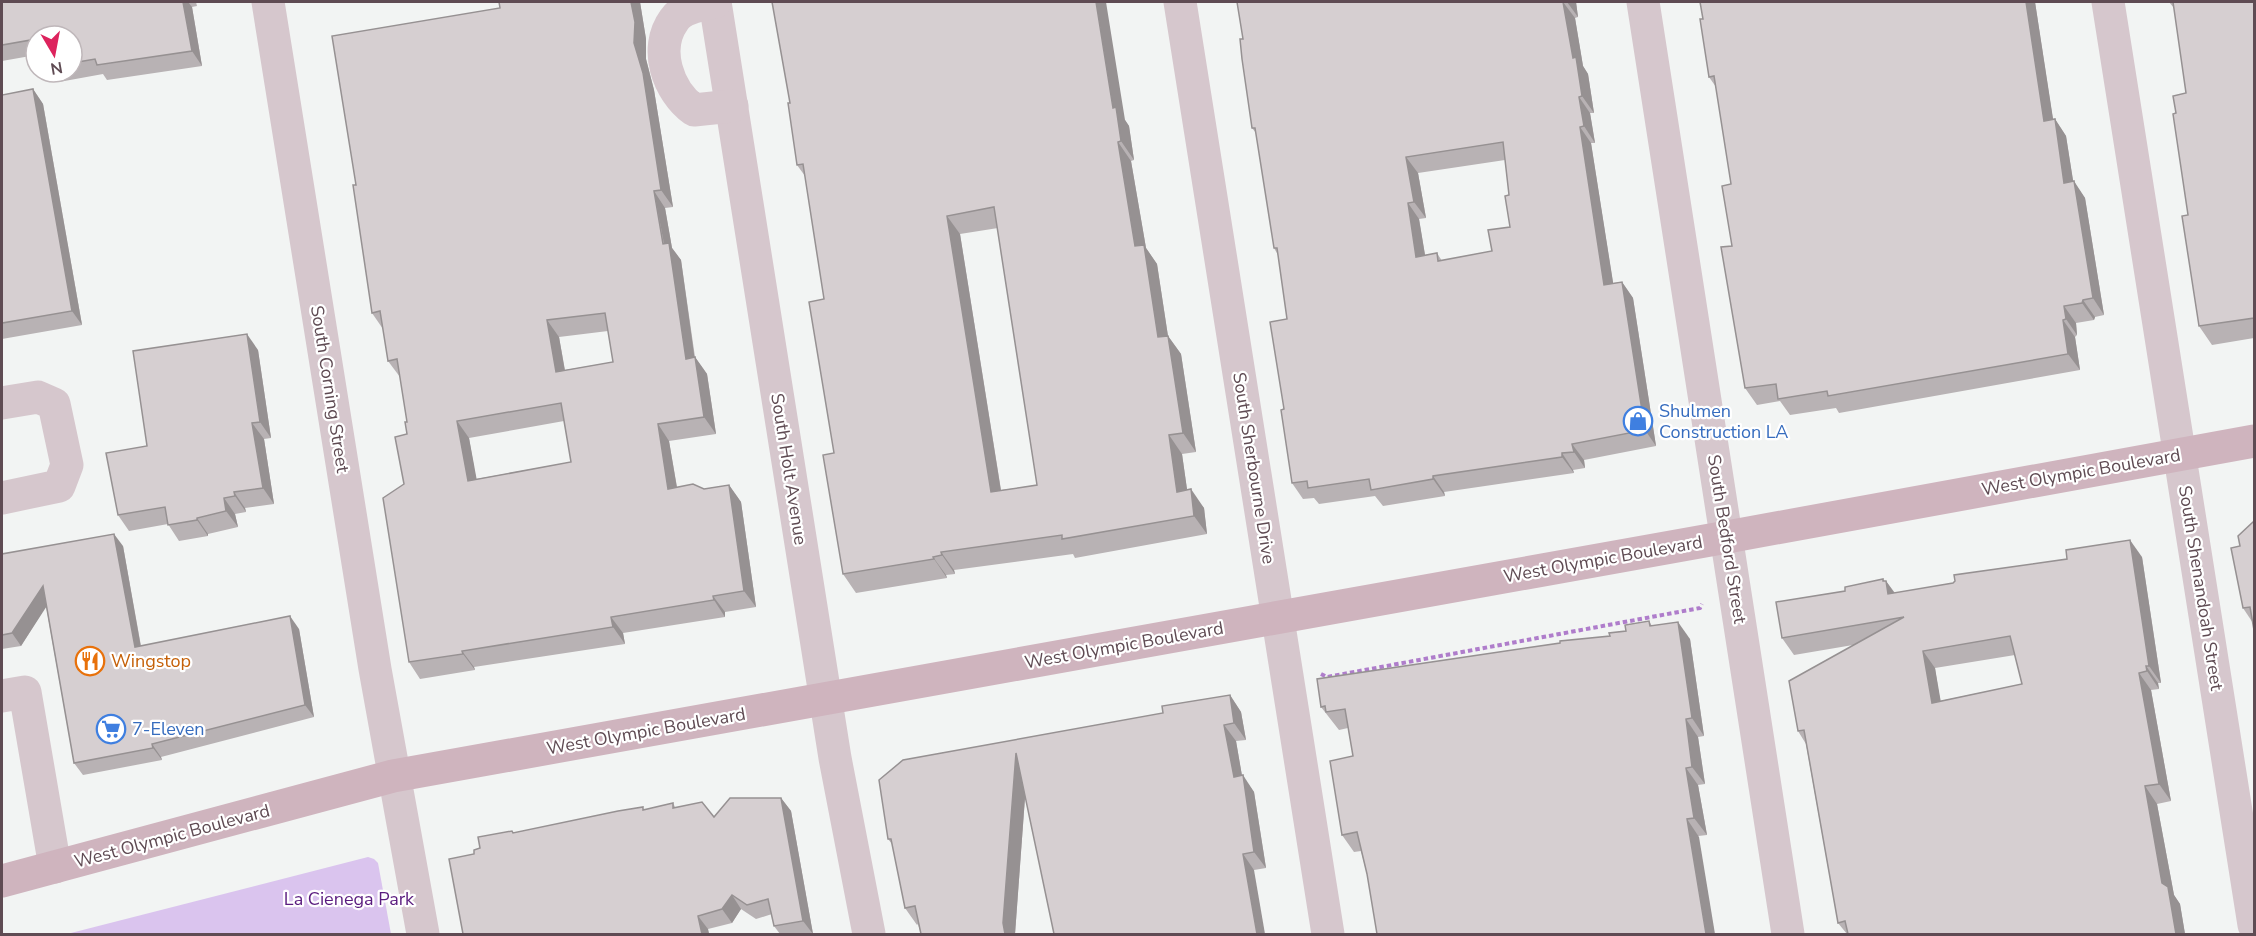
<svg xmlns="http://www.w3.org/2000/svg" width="2256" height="936" viewBox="0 0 2256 936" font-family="'Nunito Sans',sans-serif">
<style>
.green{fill:#dac4ee}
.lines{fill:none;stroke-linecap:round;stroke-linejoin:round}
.path{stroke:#af7dcb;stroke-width:4;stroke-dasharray:4.5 3;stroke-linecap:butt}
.minor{stroke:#d6c7cd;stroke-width:33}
.major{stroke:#cfb4be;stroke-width:33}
.wall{fill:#b8b2b4;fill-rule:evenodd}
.shaded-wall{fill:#969192}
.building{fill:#d6cfd1;stroke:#969192;stroke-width:1.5;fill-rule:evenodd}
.labels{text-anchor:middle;stroke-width:4.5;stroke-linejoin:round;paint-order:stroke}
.street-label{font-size:18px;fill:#5f4b53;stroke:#fff}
.shop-label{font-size:18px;fill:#366cbe;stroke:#fff;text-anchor:start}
.food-label{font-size:18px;fill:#c56008;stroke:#fff;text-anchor:start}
.park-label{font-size:18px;fill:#5a1c7f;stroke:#fff}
</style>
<rect width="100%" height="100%" fill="#f2f4f3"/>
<!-- green -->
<polygon class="green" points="368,857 374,859 378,863 391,934 67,934"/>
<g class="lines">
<!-- path -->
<polyline class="path" points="1321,674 1327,677 1700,608 1702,604"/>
<!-- minor -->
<g class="minor">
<polyline points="268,2 375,669 423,934"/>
<polyline points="715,2 835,758 869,934"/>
<path d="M 715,2 C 702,5 682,7 674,20 C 653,49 668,91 694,110 L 732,106"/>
<polyline points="1180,2 1328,934"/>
<polyline points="1643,2 1788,934"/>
<polyline points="2108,2 2254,925"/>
<polyline points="2,403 38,397 54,404 67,465 59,486 2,498"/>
<polyline points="2,696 25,692 55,867"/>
</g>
<!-- major -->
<polyline class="major" points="2,881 393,776 1727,537 2254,441"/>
</g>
<!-- wall -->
<g class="wall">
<polygon points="2,2 196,2 197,6 192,7 202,66 107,80 103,74 59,82 52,72 72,72 72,36 36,36 36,55 2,61"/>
<path d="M 499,2 L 640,2 L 646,39 L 646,59 L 654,90 L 673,207 L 665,208 L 672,248 L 681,260 L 695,357 L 707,374 L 716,434 L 669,441 L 677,487 L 704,489 L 729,485 L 741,502 L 756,607 L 725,612 L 725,617 L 623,633 L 625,644 L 474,667 L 475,670 L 420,679 L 409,662 L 404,484 L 407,434 L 407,422 L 400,377 L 388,361 L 383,329 L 372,313 L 356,185 L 500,8 ZM 608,331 L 613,362 L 565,370 L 559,337 ZM 564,421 L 571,462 L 476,479 L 469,438 Z"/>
<path d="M 1237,2 L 1576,2 L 1578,17 L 1575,18 L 1583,66 L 1588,74 L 1594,113 L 1590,113 L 1595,143 L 1591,143 L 1613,283 L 1622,282 L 1633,298 L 1656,446 L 1584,460 L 1585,468 L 1573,470 L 1574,473 L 1444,492 L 1445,496 L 1383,506 L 1375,496 L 1319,504 L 1314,498 L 1303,499 L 1292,483 L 1284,409 L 1287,319 L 1278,255 L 1274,248 L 1256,133 L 1252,128 L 1243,39 ZM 1505,160 L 1509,195 L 1510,227 L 1492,251 L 1442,261 L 1437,253 L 1425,255 L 1419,219 L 1426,218 L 1418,173 Z"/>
<polygon points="2035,2 2053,120 2055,119 2066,136 2073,181 2085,198 2104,315 2095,317 2094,320 2076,323 2077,335 2075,337 2080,370 1839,413 1836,408 1790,415 1780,401 1757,405 1745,388 1732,246 1731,184 1716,87 1709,77 1703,19"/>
<polygon points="2169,2 2254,2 2254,338 2212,345 2199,326 2188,215 2176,113 2186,93 2174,8"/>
<polygon points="33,89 43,104 82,325 2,339 2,95"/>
<path d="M 790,103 L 1125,120 L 1129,126 L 1134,160 L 1131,161 L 1146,248 L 1157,264 L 1168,336 L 1181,354 L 1196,452 L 1182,454 L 1187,490 L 1204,508 L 1207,534 L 1075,558 L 1073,554 L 954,570 L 955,574 L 946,575 L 947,578 L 856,593 L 843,574 L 824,299 L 805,176 L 797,165 ZM 998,228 L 1037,485 L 1001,490 L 960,234 Z"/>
<polygon points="258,350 271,438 264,439 274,504 245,508 246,512 235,514 238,527 208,534 208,536 179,541 168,524 129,531 118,515 147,446"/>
<polygon points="123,546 141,646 299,629 314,717 161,757 162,760 83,775 74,763 46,606 21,646 2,649 2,554"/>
<polygon points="2240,546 2253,623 2243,608"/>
<path d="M 2142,557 L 2161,683 L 2158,683 L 2159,689 L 2151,690 L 2171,801 L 2157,804 L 2174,895 L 2180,904 L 2185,934 L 1847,934 L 1838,923 L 1806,744 L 1798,731 L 1853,645 L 1794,655 L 1782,638 L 1845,591 L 1883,579 L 1884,581 L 1886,581 L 1895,593 ZM 2015,655 L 2022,684 L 1940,701 L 1935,668 Z"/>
<polygon points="1649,621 1652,626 1690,639 1704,736 1698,737 1705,784 1698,785 1707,835 1367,874 1361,851 1354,852 1342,835 1353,756 1348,728 1339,730 1321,707 1610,636 1626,631"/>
<polygon points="1230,695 1241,712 1246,740 1236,741 1242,776 1254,792 1266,868 1254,870 1025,798 1015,934 921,934 918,924 917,925 905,908 892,844 888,839 1163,713"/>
<polygon points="781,798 791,811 813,934 780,934 774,926 772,914 756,919 741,909 732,923 708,929 709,934 463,934 474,854 480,848 512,831 514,833 645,810 673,803 675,807 714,817"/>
</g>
<!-- shaded-wall -->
<g class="shaded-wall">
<polygon points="183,2 188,2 192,7 202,66 192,51"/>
<polygon points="631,2 640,2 646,39 646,59 654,90 673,207 661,190 634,43"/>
<polygon points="1096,2 1106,2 1125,120 1129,126 1134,160 1121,141 1113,108"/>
<polygon points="1563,2 1575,18 1583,66 1588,74 1594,113 1582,96 1573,58"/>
<polygon points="1567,2 1576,2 1578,17"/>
<polygon points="2026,2 2035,2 2056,138 2044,121"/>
<polygon points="33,89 43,104 82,325 72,311"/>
<polygon points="1579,97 1590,113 1595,143 1584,126"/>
<polygon points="2055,119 2066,136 2076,199 2064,183"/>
<polygon points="1580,127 1591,143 1616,301 1604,285"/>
<polygon points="1118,142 1131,161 1146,248 1157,264 1171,356 1158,337 1135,246"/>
<polygon points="1406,157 1418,173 1426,218 1414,202"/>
<polygon points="2074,181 2085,198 2104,315 2093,298"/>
<polygon points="654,191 665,208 672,248 681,260 697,376 686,359"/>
<polygon points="1408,203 1419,219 1428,273 1416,257"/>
<polygon points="947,216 960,234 1004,510 991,492"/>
<polygon points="1622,282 1633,298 1656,446 1645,430"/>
<polygon points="2083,300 2095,317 2094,320 2082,303"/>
<polygon points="2064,306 2076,323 2077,335 2066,319"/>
<polygon points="547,320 559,337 568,389 556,372"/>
<polygon points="2063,320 2075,337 2080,370 2068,354"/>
<polygon points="247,334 258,350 271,438 260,422"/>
<polygon points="1168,336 1181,354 1196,452 1183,433"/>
<polygon points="695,357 707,374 716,434 704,417"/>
<polygon points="457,421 469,438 480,497 468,481"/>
<polygon points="252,423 264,439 274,504 263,488"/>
<polygon points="658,424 669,441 680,506 668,489"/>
<polygon points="1169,435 1182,454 1190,510 1177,492"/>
<polygon points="1572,444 1584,460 1585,468 1574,452"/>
<polygon points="1562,453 1573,470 1574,473 1562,457"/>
<polygon points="1433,476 1444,492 1445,496 1433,479"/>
<polygon points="729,485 741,502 756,607 744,591"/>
<polygon points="1191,489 1204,508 1207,534 1194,516"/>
<polygon points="234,492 245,508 246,512 235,496"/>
<polygon points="224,498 235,514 238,527 226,511"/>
<polygon points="197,518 208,534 208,536 197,520"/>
<polygon points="114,534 123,546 143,659 135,647"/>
<polygon points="2130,540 2142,557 2161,683 2149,666"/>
<polygon points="941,552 954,570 955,574 942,555"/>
<polygon points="933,557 946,575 947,578 934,559"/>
<polygon points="1883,579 1887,585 1886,581 1898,598 1888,594"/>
<polygon points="43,586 52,598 21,646 12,633"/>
<polygon points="713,596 725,612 725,617 714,600"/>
<polygon points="290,616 299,629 314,717 305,705"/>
<polygon points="611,617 623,633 625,644 613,627"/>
<polygon points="1678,622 1690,639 1704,736 1692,718"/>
<polygon points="462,651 474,667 475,670 463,654"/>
<polygon points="1923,651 1935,668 1944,720 1932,703"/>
<polygon points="2146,666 2158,683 2159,689 2147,671"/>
<polygon points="2139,673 2151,690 2171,801 2159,784"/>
<polygon points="1230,695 1241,712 1246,740 1234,723"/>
<polygon points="1686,719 1698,737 1705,784 1692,767"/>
<polygon points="1224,725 1236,741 1245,793 1234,777"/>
<polygon points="152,744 161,757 162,760 153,748"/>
<polygon points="1016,753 1027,770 1015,934 1005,934 1003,923"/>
<polygon points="1686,768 1698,785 1707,835 1694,818"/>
<polygon points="1243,775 1254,792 1266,868 1254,852"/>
<polygon points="2145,786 2157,804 2174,895 2180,904 2185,934 2176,934 2162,883"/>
<polygon points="781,798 791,811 813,934 803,921"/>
<polygon points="1687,819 1699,837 1715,934 1706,934"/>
<polygon points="1243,854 1254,870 1265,934 1257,934"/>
<polygon points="732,895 741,909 732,923 722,909"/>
<polygon points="698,916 708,929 709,934 702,934"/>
</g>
<!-- building -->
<g class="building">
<polygon points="2,2 183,2 192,51 97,65 95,59 72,63 72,36 36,36 36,39 2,45"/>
<path d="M 499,2 L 631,2 L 635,22 L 634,43 L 643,73 L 661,190 L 654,191 L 663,244 L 669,243 L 686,359 L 695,357 L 704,417 L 658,424 L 668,489 L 693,484 L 704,489 L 729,485 L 744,591 L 713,596 L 714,600 L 611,617 L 613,627 L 462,651 L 463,654 L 409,662 L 383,498 L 404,484 L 395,437 L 407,434 L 405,422 L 407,422 L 397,359 L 388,361 L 380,311 L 372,313 L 353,185 L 356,185 L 332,36 L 500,8 ZM 605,313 L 613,362 L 556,372 L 547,320 ZM 561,403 L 571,462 L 468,481 L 457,421 Z"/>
<path d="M 772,2 L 1096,2 L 1113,108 L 1116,107 L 1121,141 L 1118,142 L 1135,246 L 1144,245 L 1158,337 L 1168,336 L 1183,433 L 1169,435 L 1177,492 L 1191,489 L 1194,516 L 1062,539 L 1062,535 L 941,552 L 942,555 L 933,557 L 934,559 L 843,574 L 823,455 L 834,453 L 809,302 L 824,299 L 803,164 L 797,165 L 788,103 L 790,103 ZM 994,207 L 1037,485 L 991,492 L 947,216 Z"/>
<path d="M 1237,2 L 1564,2 L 1563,2 L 1573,58 L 1576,57 L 1582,96 L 1579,97 L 1584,126 L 1580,127 L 1604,285 L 1622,282 L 1645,430 L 1572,444 L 1574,452 L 1562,453 L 1562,457 L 1433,476 L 1433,479 L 1371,490 L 1369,479 L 1308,488 L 1307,481 L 1292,483 L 1281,410 L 1284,409 L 1270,322 L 1287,319 L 1277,248 L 1274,248 L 1255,128 L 1252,128 L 1242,59 L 1240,39 L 1243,39 ZM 1503,142 L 1509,195 L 1505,196 L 1510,227 L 1488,230 L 1492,251 L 1438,261 L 1437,253 L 1416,257 L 1408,203 L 1414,202 L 1406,157 Z"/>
<polygon points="1700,2 2026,2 2044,121 2055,119 2064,183 2074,181 2093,298 2083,300 2082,303 2064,306 2066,319 2063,320 2068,354 1828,396 1827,391 1778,399 1776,384 1745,388 1721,247 1732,246 1722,186 1731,184 1714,76 1709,77 1700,19 1703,19"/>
<polygon points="2173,2 2254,2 2254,318 2199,326 2182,216 2188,215 2173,114 2176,113 2173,96 2186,93"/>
<polygon points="33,89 72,311 2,323 2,95"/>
<polygon points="247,334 260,422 252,423 263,488 234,492 235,496 224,498 226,511 197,518 197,520 168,525 165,507 118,515 106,453 147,446 133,351"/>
<polygon points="2253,522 2254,522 2254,630 2250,607 2243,608 2231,548 2240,546 2238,536"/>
<polygon points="114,534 135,647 290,616 305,705 152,744 153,748 74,763 43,586 12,633 2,635 2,554"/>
<path d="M 2130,540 L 2149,666 L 2146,666 L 2147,671 L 2139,673 L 2159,784 L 2145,786 L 2162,883 L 2168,887 L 2176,934 L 1848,934 L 1845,921 L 1838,923 L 1804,730 L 1798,731 L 1789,681 L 1904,617 L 1782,638 L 1776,602 L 1845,591 L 1845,587 L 1883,579 L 1883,581 L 1886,581 L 1888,594 L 1953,583 L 1955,581 L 1954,575 L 2067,559 L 2066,550 ZM 2010,636 L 2022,684 L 1932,703 L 1923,651 Z"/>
<polygon points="1649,621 1650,626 1678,622 1692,718 1686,719 1692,767 1686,768 1694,818 1687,819 1706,934 1377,934 1367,874 1357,832 1342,835 1330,761 1353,756 1345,709 1326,712 1325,706 1321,707 1317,679 1560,643 1560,641 1610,636 1609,633 1626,631 1625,625"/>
<polygon points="1230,695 1234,723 1224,725 1234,777 1243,775 1254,852 1243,854 1257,934 1054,934 1016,753 1003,923 1005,934 921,934 915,906 905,908 891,839 888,839 879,780 903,760 1163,713 1162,706"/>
<polygon points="730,798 781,798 803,921 774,926 768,899 747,905 732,895 722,909 698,916 702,934 463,934 449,859 474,854 474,850 480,848 478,837 512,831 513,833 618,811 643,807 643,810 673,803 673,808 702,802 714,817"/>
</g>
<!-- icons -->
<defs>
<g id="shop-ring" transform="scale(1.5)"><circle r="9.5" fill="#fff" stroke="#3f7fe0" stroke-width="1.5"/><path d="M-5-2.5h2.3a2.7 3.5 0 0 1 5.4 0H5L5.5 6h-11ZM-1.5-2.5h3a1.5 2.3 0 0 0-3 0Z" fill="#3f7fe0"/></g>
<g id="restaurant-ring" transform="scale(1.5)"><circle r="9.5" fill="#fff" stroke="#e8710a" stroke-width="1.5"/><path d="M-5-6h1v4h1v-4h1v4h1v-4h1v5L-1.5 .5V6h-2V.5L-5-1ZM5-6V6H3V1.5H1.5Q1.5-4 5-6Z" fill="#e8710a"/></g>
<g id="supermarket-ring" transform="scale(1.5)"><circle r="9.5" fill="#fff" stroke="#3f7fe0" stroke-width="1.5"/><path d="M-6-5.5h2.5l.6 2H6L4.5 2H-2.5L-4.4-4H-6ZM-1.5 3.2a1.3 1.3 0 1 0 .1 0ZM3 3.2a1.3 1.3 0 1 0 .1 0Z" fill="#3f7fe0"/></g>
</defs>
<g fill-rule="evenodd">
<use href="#shop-ring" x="1638" y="421"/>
<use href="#restaurant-ring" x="90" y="661"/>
<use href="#supermarket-ring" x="111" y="729"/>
</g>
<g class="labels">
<!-- street labels -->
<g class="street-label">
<text transform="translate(330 389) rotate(81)" y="6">South Corning Street</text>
<text transform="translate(1254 468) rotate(81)" y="6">South Sherbourne Drive</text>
<text transform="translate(789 469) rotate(81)" y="6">South Holt Avenue</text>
<text transform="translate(2081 472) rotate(-10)" y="6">West Olympic Boulevard</text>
<text transform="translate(1727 539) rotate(81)" y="6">South Bedford Street</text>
<text transform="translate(1603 559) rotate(-10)" y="6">West Olympic Boulevard</text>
<text transform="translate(2201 588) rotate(81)" y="6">South Shenandoah Street</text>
<text transform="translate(1124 645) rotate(-10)" y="6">West Olympic Boulevard</text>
<text transform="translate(646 731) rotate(-10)" y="6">West Olympic Boulevard</text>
<text transform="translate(172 836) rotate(-15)" y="6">West Olympic Boulevard</text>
</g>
<!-- shop labels -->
<g class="shop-label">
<text x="1659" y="417">Shulmen<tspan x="1659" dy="21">Construction LA</tspan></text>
<text x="132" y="735">7-Eleven</text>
</g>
<!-- food labels -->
<g class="food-label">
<text x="111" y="667">Wingstop</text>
</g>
<!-- park labels -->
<g class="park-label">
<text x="349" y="905">La Cienega Park</text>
</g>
</g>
<!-- border -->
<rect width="2256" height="936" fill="none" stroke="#5f4b53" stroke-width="6"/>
<!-- north arrow -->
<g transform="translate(54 54) rotate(170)"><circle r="28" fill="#ffffff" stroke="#bfb7ba" stroke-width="1.5"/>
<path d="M0-4.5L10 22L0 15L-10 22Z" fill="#dd235d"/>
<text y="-9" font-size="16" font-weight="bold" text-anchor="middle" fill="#5f4b53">N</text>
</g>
</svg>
